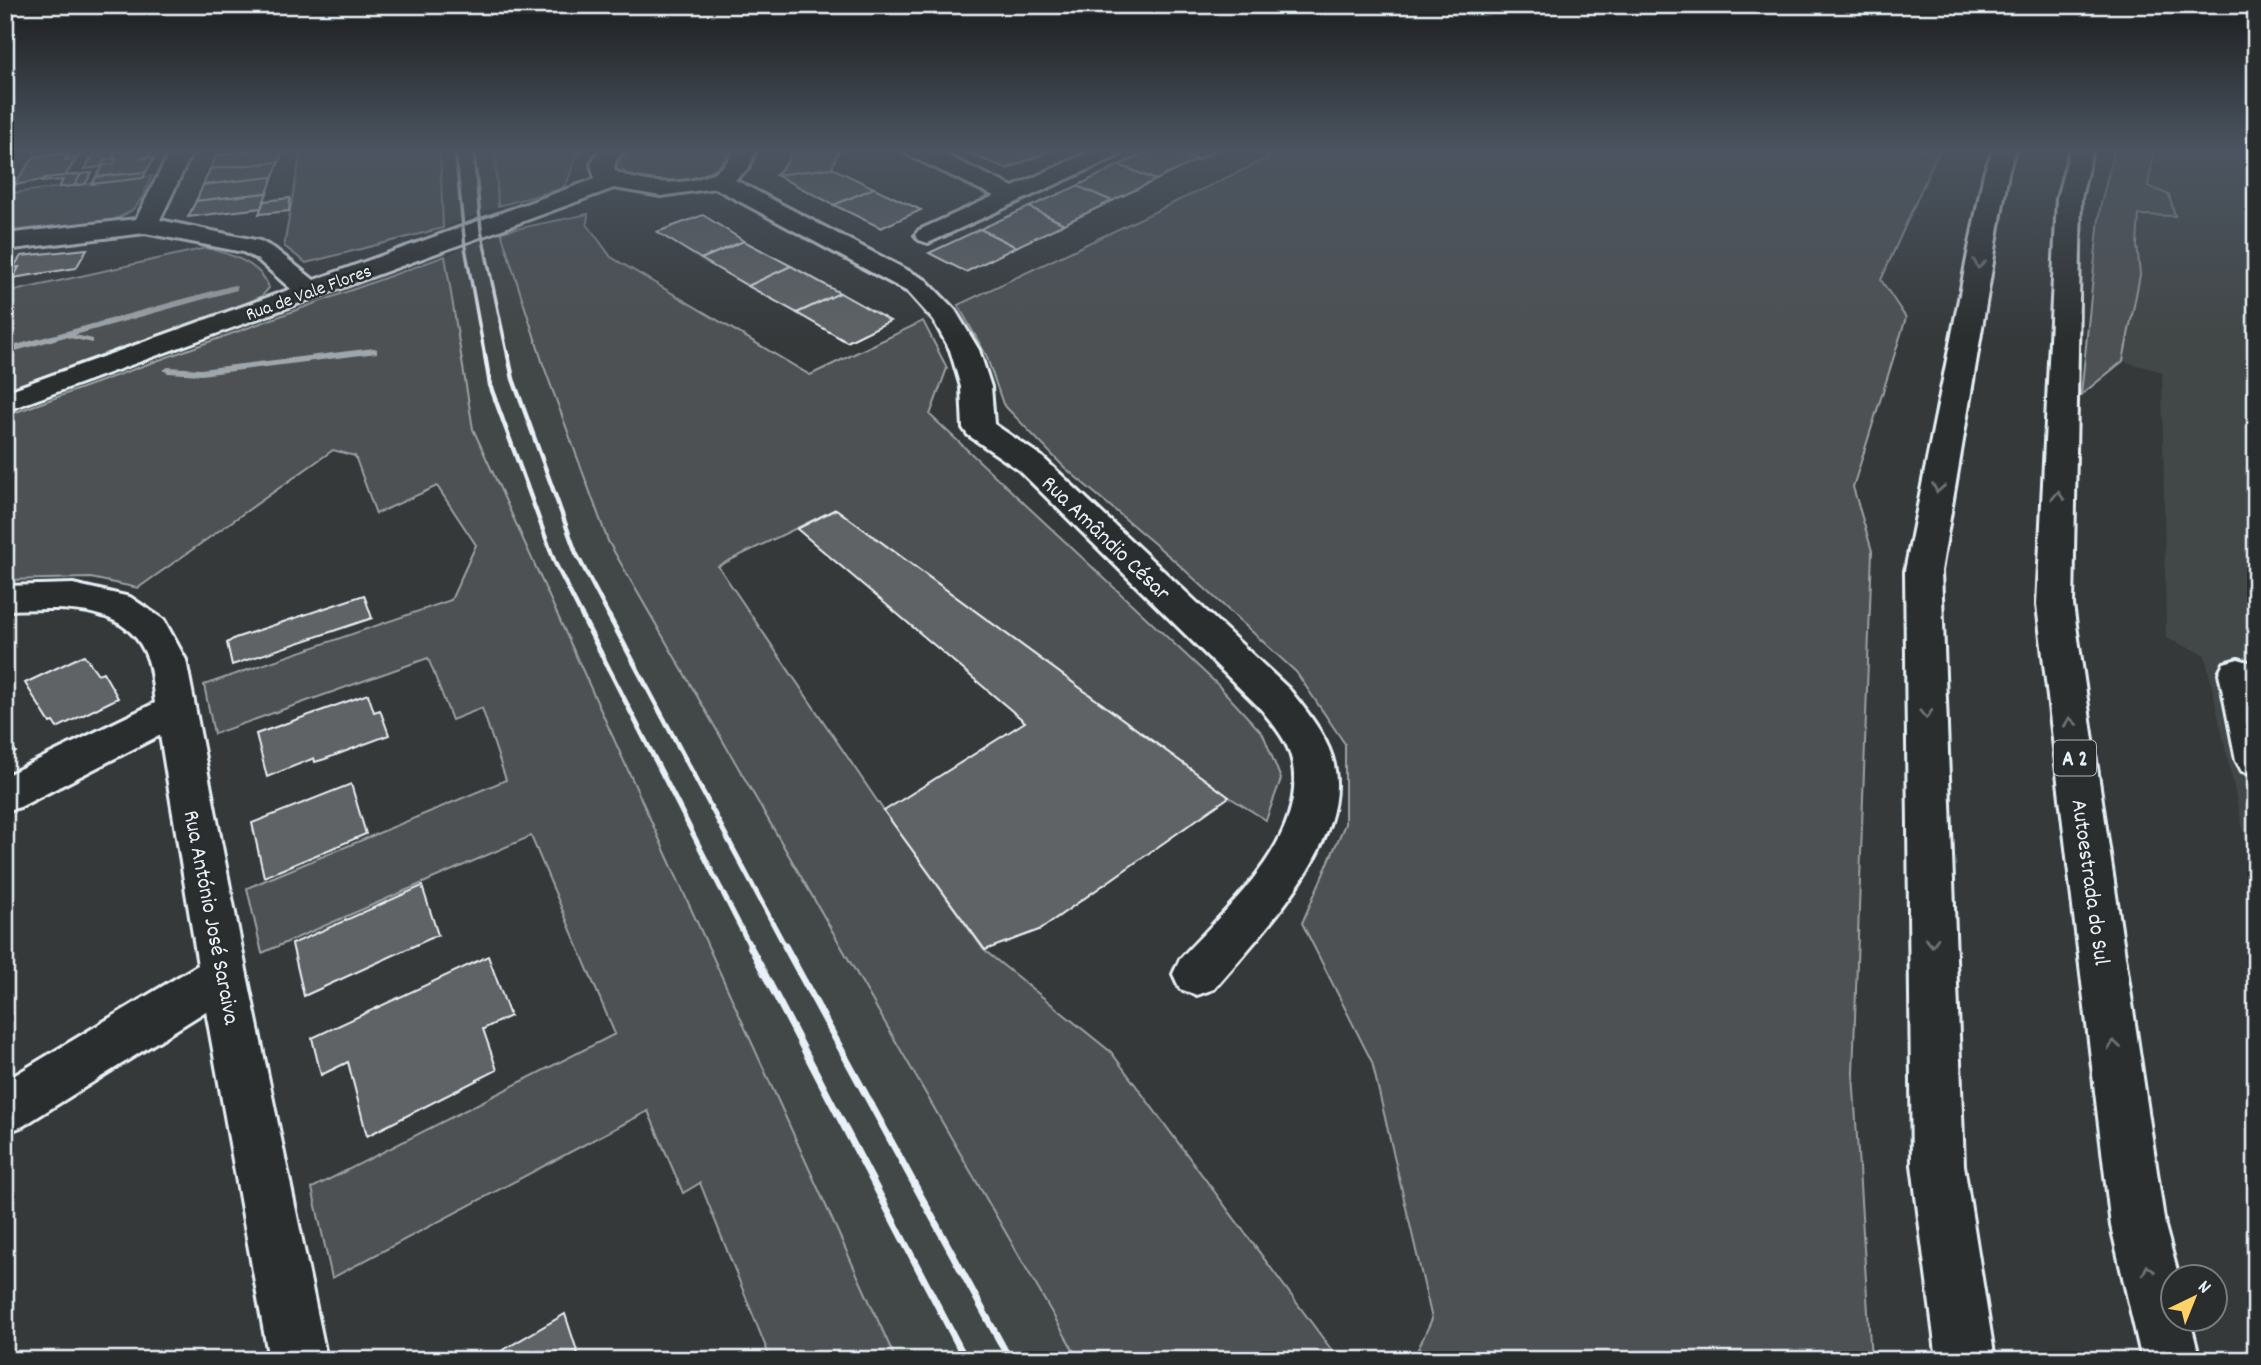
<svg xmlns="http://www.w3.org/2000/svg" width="2261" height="1365" viewBox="0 0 2261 1365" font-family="Dekko,sans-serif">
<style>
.built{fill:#424647}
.green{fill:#4d5152;stroke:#9aa1a5;stroke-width:2}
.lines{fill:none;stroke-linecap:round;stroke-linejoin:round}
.stream{fill:#a0a7ac;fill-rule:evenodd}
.building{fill:#5f6365;stroke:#e8f1f8;stroke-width:2}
.minor-casing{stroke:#e8f1f8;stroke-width:6}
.highway-casing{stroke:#e8f1f8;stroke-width:6}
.minor{fill:#2a2d2e;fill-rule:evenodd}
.highway{fill:#2a2d2e;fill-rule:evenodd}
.rail-far3{stroke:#e8f1f8;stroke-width:3.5}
.rail-far2{stroke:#e8f1f8;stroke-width:4.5}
.rail-far1{stroke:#e8f1f8;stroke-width:5}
.rail{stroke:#e8f1f8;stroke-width:7}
.oneway{stroke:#6c7275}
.labels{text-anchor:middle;stroke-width:5;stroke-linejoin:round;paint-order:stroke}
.far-street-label{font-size:19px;fill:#e8f1f8;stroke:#2a2d2e}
.shield{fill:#2a2d2e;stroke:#afb6bb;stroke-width:2}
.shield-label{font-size:21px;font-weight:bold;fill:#e8f1f8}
.street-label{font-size:23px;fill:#e8f1f8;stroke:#2a2d2e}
</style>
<rect width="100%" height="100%" fill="#35393a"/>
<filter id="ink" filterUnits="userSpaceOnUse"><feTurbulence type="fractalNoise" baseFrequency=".0143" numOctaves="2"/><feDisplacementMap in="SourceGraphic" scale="14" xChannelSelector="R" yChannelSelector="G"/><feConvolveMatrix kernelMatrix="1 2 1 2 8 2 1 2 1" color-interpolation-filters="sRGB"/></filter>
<g filter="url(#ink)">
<!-- built -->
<g class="built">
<polygon points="440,150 495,150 498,206 443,228"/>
<polygon points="2154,150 2256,150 2256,889 2205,655 2166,638 2162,372 2123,361 2140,275 2137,244 2139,215 2174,215 2148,186"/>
<polygon points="501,232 543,364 608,541 1079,1360 879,1360 473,429 445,256"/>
</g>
<!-- green -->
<g class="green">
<polygon points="301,150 440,150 443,228 306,263 284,246"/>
<path d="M 495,150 L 582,150 C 568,164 574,178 561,189 L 498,206 Z"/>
<path d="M 632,150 L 725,150 L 726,157 C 706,185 650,190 623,171 L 620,164 Z"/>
<polygon points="1263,150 1939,150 1881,280 1906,318 1853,487 1872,551 1853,1073 1871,1360 1413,1360 1432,1319 1372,1062 1302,923 1345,824 1345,744 1296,672 1176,562 1064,467 1003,404 986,355 958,305 1268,158"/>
<polygon points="2114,150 2154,150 2148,186 2169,195 2175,216 2139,215 2137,244 2140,275 2123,361 2081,395 2100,208"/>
<path d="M 152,176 C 147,186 142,202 133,209 C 107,231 39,231 5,235 L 5,194 Z"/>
<polygon points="588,214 587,224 611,257 810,375 923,321 947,368 930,415 1217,684 1263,734 1281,779 1266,820 1229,797 836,509 718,566 884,811 984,950 1111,1052 1339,1360 1079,1360 608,541 543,364 501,232"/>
<path d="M 206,248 C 228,253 262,264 269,288 L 262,296 L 245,304 L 5,390 L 5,293 Z"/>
<polygon points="445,256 473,429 896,1360 771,1360 700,1183 683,1193 648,1111 332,1278 312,1188 615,1034 531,836 262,953 247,888 506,780 482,708 452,720 428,658 214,734 204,685 451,600 476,545 437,486 376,514 355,456 333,450 138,588 91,578 5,580 5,416"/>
</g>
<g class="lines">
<!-- stream -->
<g class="stream">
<polygon points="234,285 237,286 237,290 75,335 93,339 93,343 65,337 5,354 5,348"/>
<polygon points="374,348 377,349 377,353 201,375 168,373 163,370 168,367 201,369"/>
</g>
</g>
<!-- building -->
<g class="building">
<polygon points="83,150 77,158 65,160 69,153 34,157"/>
<polygon points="117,150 153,150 150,155 140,159 155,157 146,172 96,177 104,165 113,164 117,159 112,159"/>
<polygon points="117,150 112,159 105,160 101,167 84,169 95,152"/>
<polygon points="260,150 283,150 279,162 210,169 217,155"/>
<polygon points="790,150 839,150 832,168 776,175 789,160"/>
<polygon points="968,150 1051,150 1007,169 965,152"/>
<polygon points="1152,150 1171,150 1197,160 1156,180 1119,165"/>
<polygon points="1171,150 1217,150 1197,160"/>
<polygon points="69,153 65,160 77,158 65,176 14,185 34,157"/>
<polygon points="279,162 273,177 203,185 210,169"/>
<polygon points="1119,165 1156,180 1112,201 1077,186"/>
<polygon points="832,168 874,188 834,205 776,175"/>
<polygon points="146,172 143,178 92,184 96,177"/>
<polygon points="92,173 85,184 74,186 81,174"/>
<polygon points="81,174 74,186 59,187 63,180 42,182 45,178"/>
<polygon points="273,177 267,193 196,201 203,185"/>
<polygon points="1077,186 1112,201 1064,224 1029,207"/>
<polygon points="874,188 921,210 881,228 834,205"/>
<polygon points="267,193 261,208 188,217 196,201"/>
<polygon points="290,198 289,211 259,214 264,201"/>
<polygon points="1029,207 1064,224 1016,247 980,229"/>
<polygon points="703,215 744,241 701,259 657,232"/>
<polygon points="980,229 1016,247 966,272 929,253"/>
<polygon points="744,241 791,266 748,286 701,259"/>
<polygon points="87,249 76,268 13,278 19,267 13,268 21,256"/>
<polygon points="791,266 840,293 797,313 748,286"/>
<polygon points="840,293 890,321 847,342 797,313"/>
<polygon points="836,509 1229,797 1039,930 985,950 884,811 1025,722 797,529"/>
<polygon points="364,595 372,618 232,665 227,643 235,638"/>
<polygon points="84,655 98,674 103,672 118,698 57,728 53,722 50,723 25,683"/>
<polygon points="368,694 374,712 380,710 389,735 325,759 315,762 314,758 267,777 256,734"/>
<polygon points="5,734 16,752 5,757"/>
<polygon points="351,784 366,834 264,877 252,823"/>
<polygon points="422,886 438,935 304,996 292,944"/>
<polygon points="488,956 510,1016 483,1029 497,1070 367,1136 348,1062 321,1075 312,1038"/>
<polygon points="565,1314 580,1360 486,1360"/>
</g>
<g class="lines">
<!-- minor casing -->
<g class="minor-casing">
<g id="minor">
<path d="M 171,150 L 193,150 L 160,220 L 260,241 L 275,249 L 314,280 L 595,179 L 591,164 L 599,150 L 624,150 C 619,158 613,160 615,171 C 646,188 719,190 734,150 L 756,150 L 748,169 L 735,180 L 926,280 L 955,310 L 979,350 L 991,387 L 994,424 L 1041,456 L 1289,689 C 1305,709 1324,732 1332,757 C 1357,838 1261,933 1214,989 L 1197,995 L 1180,989 L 1173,974 L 1180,959 C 1228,906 1309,839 1292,760 C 1288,741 1273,724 1261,709 L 1019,470 L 968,435 L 963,428 L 961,387 L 950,350 L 934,321 L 908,292 L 715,188 L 661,196 L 614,188 L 5,411 L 5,392 L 291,289 L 257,259 L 243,252 L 145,233 L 5,250 L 5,234 L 136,219 Z"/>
<polygon points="905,150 935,150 1013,187 1093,150 1123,150 1120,155 928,243 919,240 915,235 919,230 994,196 908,155"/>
<path d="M 73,584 L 130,597 L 164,620 L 186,660 L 247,975 L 327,1360 L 269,1360 L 206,1011 L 23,1126 L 5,1133 L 5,1081 L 198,965 L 160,735 L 20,807 L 5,811 L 5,776 L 155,703 C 153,689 152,673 148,660 C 128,600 55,609 5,610 L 5,586 Z"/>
<polygon points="2238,659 2252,663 2256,671 2256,775 2242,771 2236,760 2219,673 2224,663"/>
</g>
</g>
<!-- highway casing -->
<g class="highway-casing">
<g id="highway">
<polygon points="1993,150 2015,150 2008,173 1941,571 1964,1165 1995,1360 1937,1360 1912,1165 1905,571 1984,173"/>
<polygon points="2070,150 2092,150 2081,198 2073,605 2165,1226 2179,1278 2174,1278 2174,1320 2190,1320 2200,1360 2142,1360 2111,1226 2037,605 2057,198"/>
</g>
</g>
<!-- minor -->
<use href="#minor" class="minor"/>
<!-- highway -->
<use href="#highway" class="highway"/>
<!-- rail-far3 -->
<g class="rail-far3">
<polyline points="455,150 465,247 485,357"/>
<polyline points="474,150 481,230 508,357"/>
</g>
<!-- rail-far2 -->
<g class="rail-far2">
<polyline points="485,355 490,385 555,563 583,618"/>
<polyline points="508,355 513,379 576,553 610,618"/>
</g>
<!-- rail-far1 -->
<g class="rail-far1">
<polyline points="582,616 751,948"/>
<polyline points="609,616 786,948"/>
</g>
<!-- rail -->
<g class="rail">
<polyline points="750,946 966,1360"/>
<polyline points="785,946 1010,1360"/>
</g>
</g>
<!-- one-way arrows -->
<defs><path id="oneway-chevron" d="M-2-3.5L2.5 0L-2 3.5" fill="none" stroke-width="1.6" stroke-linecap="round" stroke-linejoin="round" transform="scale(1.75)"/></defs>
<g class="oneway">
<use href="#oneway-chevron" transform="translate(1979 264) rotate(100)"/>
<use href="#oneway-chevron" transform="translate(1938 488) rotate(100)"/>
<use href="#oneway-chevron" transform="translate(2058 496) rotate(-88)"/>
<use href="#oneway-chevron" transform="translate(1926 714) rotate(88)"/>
<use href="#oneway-chevron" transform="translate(2070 722) rotate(-98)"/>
<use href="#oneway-chevron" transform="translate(1932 942) rotate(88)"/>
<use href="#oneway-chevron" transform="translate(2114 1045) rotate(-98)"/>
<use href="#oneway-chevron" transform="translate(2148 1270) rotate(-104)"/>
</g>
</g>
<!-- sky -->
<linearGradient id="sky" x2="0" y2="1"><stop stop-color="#1d1f20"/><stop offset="0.44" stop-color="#4b5460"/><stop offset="1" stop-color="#4b5460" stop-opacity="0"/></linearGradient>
<rect width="2261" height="341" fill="url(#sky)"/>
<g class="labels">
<!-- far-street labels -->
<g class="far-street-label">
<text transform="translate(308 291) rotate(-20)" y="7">Rua de Vale Flores</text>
</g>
<!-- shield labels -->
<rect class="shield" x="2054" y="740.5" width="42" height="35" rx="5"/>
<g class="shield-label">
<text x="2075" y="765">A 2</text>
</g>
<!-- street labels -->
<g class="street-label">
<text transform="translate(1107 537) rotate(44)" y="8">Rua Amândio César</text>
<text transform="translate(2092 882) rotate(82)" y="8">Autoestrada do Sul</text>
<text transform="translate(213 917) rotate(79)" y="8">Rua António José Saraiva</text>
</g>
</g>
<!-- margin -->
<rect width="2261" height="1365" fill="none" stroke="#2a2d2e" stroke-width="28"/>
<rect x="14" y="14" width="2233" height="1337" fill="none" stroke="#e8f1f8" stroke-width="2.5" filter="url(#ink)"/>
<!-- north arrow -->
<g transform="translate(2194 1298) rotate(43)"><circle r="33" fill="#2a2d2e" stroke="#767b7f" stroke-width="2"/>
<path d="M0-5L12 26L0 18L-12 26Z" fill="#ffd166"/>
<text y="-10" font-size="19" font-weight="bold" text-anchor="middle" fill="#e8f1f8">N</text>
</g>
</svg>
